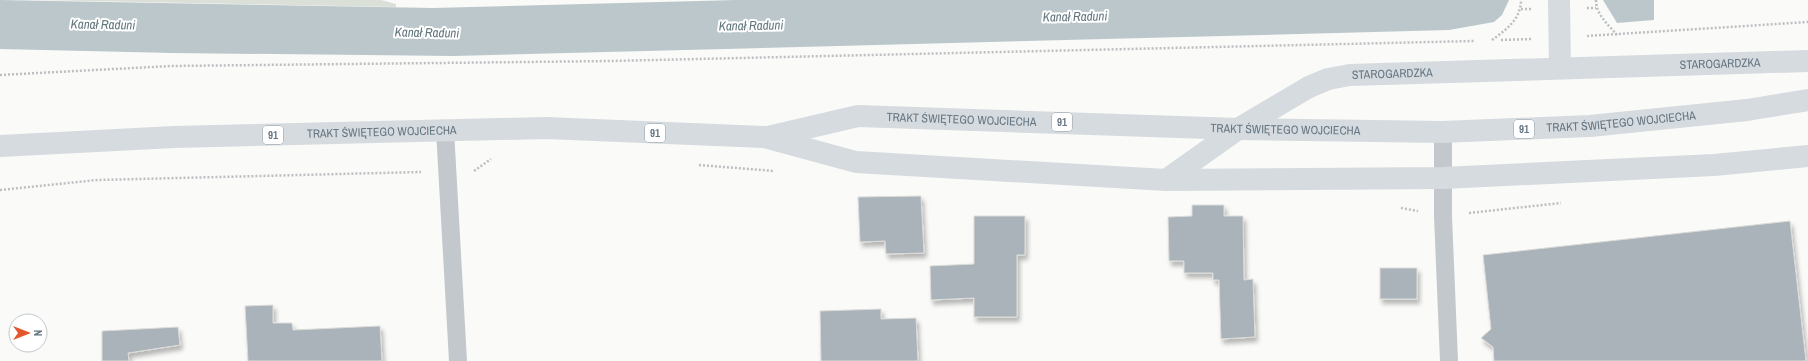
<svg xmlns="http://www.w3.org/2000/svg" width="1808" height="361" viewBox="0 0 1808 361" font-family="'Archivo Narrow',sans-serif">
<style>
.green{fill:#dadfd7}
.water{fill:#bbc7cb}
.building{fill:#aab3b9;stroke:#dcdcda;filter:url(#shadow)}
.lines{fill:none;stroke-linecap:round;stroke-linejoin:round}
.path{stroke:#bbbfc2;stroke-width:2.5;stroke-dasharray:2 2;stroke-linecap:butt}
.lane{stroke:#c3c8cc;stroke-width:18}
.secondary{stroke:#d6dbdf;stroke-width:22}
.primary{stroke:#d6dbdf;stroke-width:22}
.labels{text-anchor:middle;stroke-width:4;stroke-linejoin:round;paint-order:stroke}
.shield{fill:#fff;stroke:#939fa8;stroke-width:1}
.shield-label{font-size:11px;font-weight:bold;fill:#657683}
.street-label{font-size:12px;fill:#657683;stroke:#fff}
.water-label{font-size:13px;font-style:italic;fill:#60757c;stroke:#fff}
</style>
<defs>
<filter id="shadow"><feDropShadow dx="2.5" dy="4.5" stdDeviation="2" flood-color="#0004"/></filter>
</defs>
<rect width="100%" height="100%" fill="#fafaf8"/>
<!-- green -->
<polygon class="green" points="34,0 381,0 396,4 396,7"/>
<!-- water -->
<g class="water">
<polygon points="0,0 433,8 736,0 1509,0 1502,15 1494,22 1449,30 454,56 172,53 0,49"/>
<polygon points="1603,0 1654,0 1654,20 1617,23"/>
</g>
<!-- building -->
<g class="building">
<polygon points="921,196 924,253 886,254 885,241 860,242 858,197"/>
<polygon points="1192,205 1224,205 1224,216 1243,216 1244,280 1253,279 1255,337 1221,339 1219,280 1213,280 1213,273 1184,273 1184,261 1169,261 1168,217 1192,216"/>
<polygon points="974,216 1025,216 1025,255 1017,255 1017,317 974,317 974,298 931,300 930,266 974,264"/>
<polygon points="1790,221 1806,361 1494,361 1493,347 1481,338 1491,329 1483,255"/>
<rect x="1380" y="268" width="37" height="31"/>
<polygon points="273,305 273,323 292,323 293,330 380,326 382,361 248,361 245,306"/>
<polygon points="881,309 881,319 916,318 918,361 821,361 820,311"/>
<polygon points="178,327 180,345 128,353 129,361 102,361 102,331"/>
</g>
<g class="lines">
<!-- path -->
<g class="path">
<path d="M 1596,0 C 1596,15 1608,24 1617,35"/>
<polyline points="1587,8 1596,8"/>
<polyline points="1521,9 1532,9"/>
<polyline points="1587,36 1808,22"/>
<path d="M 1492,40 C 1506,30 1521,19 1521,0"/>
<polyline points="1501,40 1532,39"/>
<polyline points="0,75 171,66 611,61 1474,41"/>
<polyline points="699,165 774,171"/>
<polyline points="474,171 491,159"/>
<polyline points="0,190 97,180 421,172"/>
<polyline points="1401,208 1418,211"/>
<polyline points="1469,213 1561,203"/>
</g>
<!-- lane -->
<g class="lane">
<polyline points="445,130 458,361"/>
<polyline points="1443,132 1443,216 1449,361"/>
</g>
<!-- secondary -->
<g class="secondary">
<polyline points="1559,0 1560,68"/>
<path id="s1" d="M 1166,180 L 1238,129 L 1309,87 L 1328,79 L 1350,75 L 1808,61"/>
</g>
<!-- primary -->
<g class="primary">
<path id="s2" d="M 768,137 L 858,116 L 1238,129 L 1443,132 L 1590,126 L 1747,110 L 1808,100"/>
<path id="s3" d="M 0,146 L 174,137 L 546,128 L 764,137 L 856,162 L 1166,180 L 1443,178 L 1714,165 L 1808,156"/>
</g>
</g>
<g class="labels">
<!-- shield labels -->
<g class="shield">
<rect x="1052" y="113" width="20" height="18" rx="3"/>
<rect x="1514" y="120" width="20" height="18" rx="3"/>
<rect x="645" y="124" width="20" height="18" rx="3"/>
<rect x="263" y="126" width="20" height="18" rx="3"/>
</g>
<g class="shield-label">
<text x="1062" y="126">91</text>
<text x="1524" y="133">91</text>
<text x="655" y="137">91</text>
<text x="273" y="139">91</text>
</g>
<!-- street labels -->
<g class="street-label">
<text dy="4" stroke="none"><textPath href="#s1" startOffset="584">STAROGARDZKA</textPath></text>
<text dy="4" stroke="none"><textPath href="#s1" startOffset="256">STAROGARDZKA</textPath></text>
<text dy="4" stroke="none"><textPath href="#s2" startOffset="196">TRAKT ŚWIĘTEGO WOJCIECHA</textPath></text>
<text dy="4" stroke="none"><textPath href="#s2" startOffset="856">TRAKT ŚWIĘTEGO WOJCIECHA</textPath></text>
<text dy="4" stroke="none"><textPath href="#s2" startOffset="520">TRAKT ŚWIĘTEGO WOJCIECHA</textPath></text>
<text dy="4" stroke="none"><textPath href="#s3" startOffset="382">TRAKT ŚWIĘTEGO WOJCIECHA</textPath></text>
</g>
<!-- water labels -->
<g class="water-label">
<text transform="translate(1075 16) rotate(-1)" y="5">Kanał Raduni</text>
<text transform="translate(103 24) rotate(1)" y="5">Kanał Raduni</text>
<text transform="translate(751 25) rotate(-1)" y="5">Kanał Raduni</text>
<text transform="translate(427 32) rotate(1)" y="5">Kanał Raduni</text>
</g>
</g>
<!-- north arrow -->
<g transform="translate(28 333) rotate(90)"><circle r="19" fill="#ffffff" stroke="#c1c8cd"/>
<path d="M0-3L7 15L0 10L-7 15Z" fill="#e4572e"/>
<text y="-6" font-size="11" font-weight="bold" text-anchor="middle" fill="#657683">N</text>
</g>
</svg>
